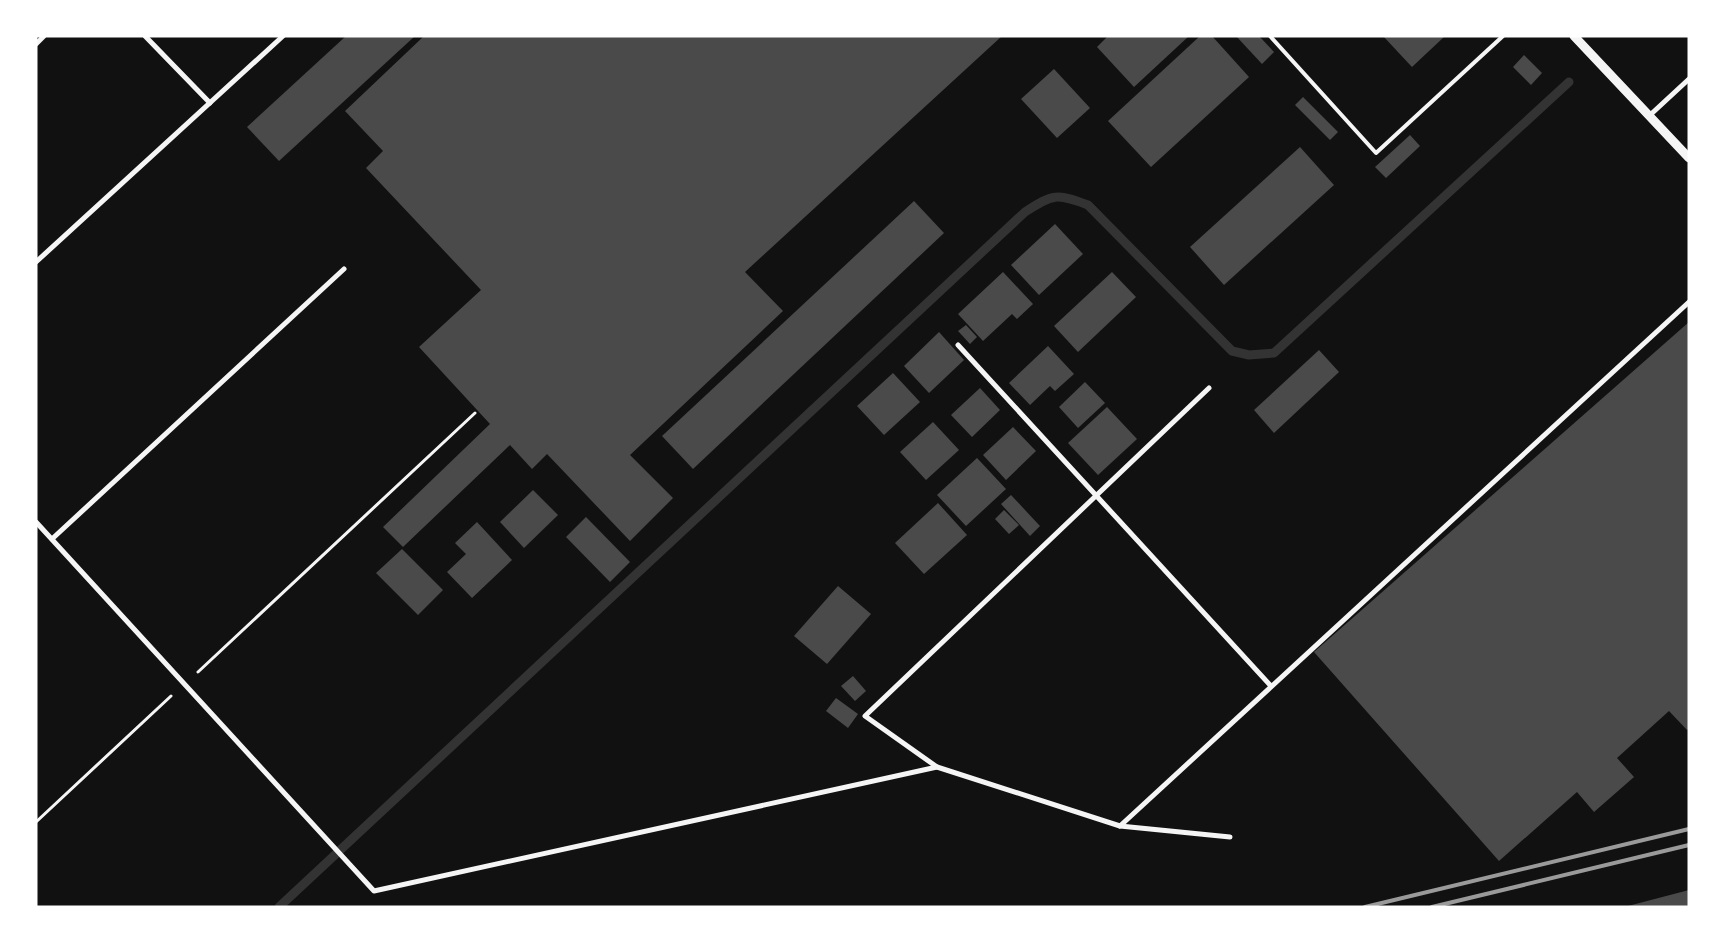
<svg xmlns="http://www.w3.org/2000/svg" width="1725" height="943" viewBox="0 0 1725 943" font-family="Cabin,sans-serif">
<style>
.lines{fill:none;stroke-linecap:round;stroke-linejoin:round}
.stream{stroke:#333;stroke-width:9}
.building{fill:#4a4a4a}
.path{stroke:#f5f5f5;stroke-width:3}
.service{stroke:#f5f5f5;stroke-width:4}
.minor{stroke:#f5f5f5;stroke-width:5}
.tertiary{stroke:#f5f5f5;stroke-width:9}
.rail{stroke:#9a9a9a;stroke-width:4}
</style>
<rect width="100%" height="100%" fill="#111"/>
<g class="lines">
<!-- stream -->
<path class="stream" d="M 279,907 L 1025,212 C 1053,194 1057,193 1088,205 L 1232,351 L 1249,355 L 1274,353 L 1569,82"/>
</g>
<!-- building -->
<g class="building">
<polygon points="346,36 415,36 279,161 247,127"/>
<polygon points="424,36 1002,36 745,272 783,311 630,455 673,498 630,541 547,454 532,469 510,445 403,547 383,527 490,424 419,347 481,290 366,168 383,151 345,111"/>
<polygon points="1108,36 1189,36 1134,87 1097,47"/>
<polygon points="1200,36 1212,36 1249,77 1151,167 1108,121"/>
<polygon points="1236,36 1259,36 1274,52 1262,64"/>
<polygon points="1383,36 1445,36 1412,67"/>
<polygon points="1524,55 1542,73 1531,85 1513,67"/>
<polygon points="1054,69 1090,108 1057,138 1021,99"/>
<polygon points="1303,97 1338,132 1330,140 1295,105"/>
<polygon points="1410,135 1420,146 1386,178 1375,167"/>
<polygon points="1300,147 1334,185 1224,285 1190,247"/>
<polygon points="914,201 944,233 693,469 662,436"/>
<polygon points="1055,224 1083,254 1039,295 1011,265"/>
<polygon points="1003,272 1033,304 1017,319 1012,314 983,341 958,314"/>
<polygon points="1112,272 1136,297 1078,352 1054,326"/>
<polygon points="1689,322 1689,728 1687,730 1669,711 1617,758 1634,777 1594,812 1577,792 1499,861 1314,652"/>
<polygon points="966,325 977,337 970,344 958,331"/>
<polygon points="939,332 964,360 929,393 904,366"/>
<polygon points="1048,346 1074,374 1055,391 1050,386 1030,405 1009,383"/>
<polygon points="1319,350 1339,372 1274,433 1254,410"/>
<polygon points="893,373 920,402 884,435 857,406"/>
<polygon points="1085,382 1105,403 1078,428 1059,407"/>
<polygon points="980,388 1000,410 972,437 951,415"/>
<polygon points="1107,407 1137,439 1098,475 1068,443"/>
<polygon points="933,422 959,450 926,480 900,452"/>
<polygon points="1013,427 1036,451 1006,480 983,455"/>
<polygon points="977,458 1006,489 966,526 937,495"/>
<polygon points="533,490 558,515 524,548 500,522"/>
<polygon points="1011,495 1040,526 1030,536 1001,504"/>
<polygon points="938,503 967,535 924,574 895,543"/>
<polygon points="1004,510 1019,525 1009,534 995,519"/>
<polygon points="586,517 630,562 610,582 566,537"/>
<polygon points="477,522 512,560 472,598 447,572 466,554 455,543"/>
<polygon points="402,549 443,590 418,615 376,573"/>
<polygon points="838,586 871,614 827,664 794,636"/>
<polygon points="853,676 866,691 855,701 841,686"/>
<polygon points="836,698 858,714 848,728 826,711"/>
<polygon points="1689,890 1689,907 1628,907 1628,906"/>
</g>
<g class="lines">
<!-- path -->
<g class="path">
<polyline points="198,672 475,413"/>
<polyline points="36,822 171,696"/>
</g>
<!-- service -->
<polyline class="service" points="1270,36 1376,153 1503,36"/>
<!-- minor -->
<g class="minor">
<polyline points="145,36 210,103"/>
<polyline points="36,44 44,36"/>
<polyline points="1649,116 1689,79"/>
<polyline points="36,262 283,36"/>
<polyline points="958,345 1271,686"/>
<polyline points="1209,388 865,716 937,767 1120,826 1230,837"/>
<polyline points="36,522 374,891 937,767"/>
<polyline points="52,539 344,269"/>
<polyline points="1120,826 1689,302"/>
</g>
<!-- tertiary -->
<polyline class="tertiary" points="1574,36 1689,158"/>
<!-- rail -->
<g class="rail">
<polyline points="1365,907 1689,829"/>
<polyline points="1432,907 1689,845"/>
</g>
</g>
<!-- border -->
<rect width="1725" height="943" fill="none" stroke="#ffffff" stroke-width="75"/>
</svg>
